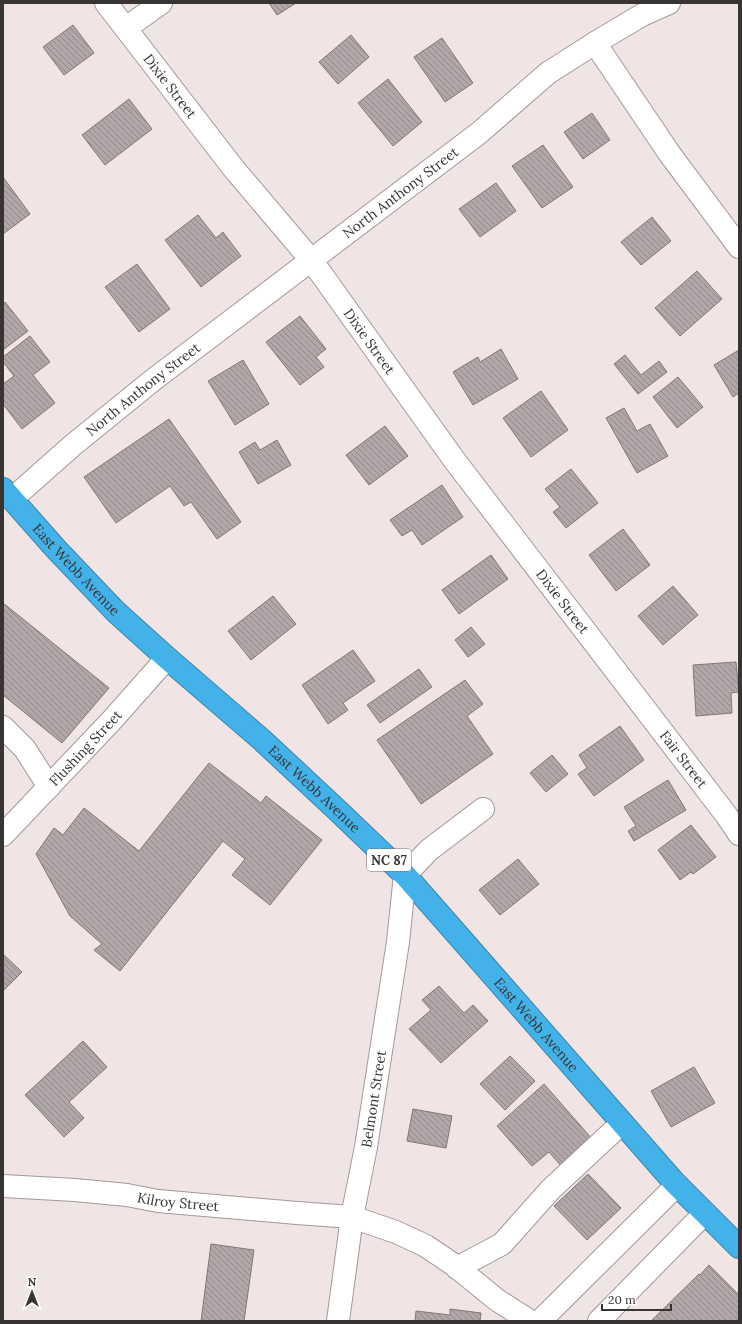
<svg xmlns="http://www.w3.org/2000/svg" width="742" height="1324" viewBox="0 0 742 1324" font-family="Lora,serif">
<style>
.building{fill:url(#building-back-hatch);stroke:#827878}
.lines{fill:none;stroke-linecap:round;stroke-linejoin:round}
.minor-casing{stroke:#a39898;stroke-width:24}
.highway-casing{stroke:#3f86aa;stroke-width:24}
.minor{stroke:#fff;stroke-width:22}
.highway{stroke:#42b2e9;stroke-width:22}
.labels{text-anchor:middle;stroke-width:3;stroke-linejoin:round;paint-order:stroke}
.shield{fill:#fff;stroke:#747171;stroke-width:1}
.shield-label{font-size:13px;font-weight:bold;fill:#393434}
.street-label{font-size:14px;fill:#393434;stroke:#fff}
</style>
<defs>
<pattern id="building-back-hatch" width="6" height="6" patternUnits="userSpaceOnUse"><rect width="6" height="6" fill="#b2a7a8"/><path d="M-1 5l2 2M0 0l6 6M5-1l2 2" fill="none" stroke="#92898a"/></pattern>
</defs>
<rect width="100%" height="100%" fill="#f0e4e4"/>
<!-- building -->
<g class="building">
<polygon points="269,3 296,3 277,15"/>
<polygon points="73,25 94,53 64,75 43,47"/>
<polygon points="351,35 369,57 338,84 319,62"/>
<polygon points="442,38 473,83 445,102 414,57"/>
<polygon points="388,79 422,122 393,146 358,103"/>
<polygon points="129,99 152,129 105,165 82,135"/>
<polygon points="592,113 610,140 583,159 564,132"/>
<polygon points="543,145 573,187 542,208 512,166"/>
<polygon points="3,177 30,214 3,234"/>
<polygon points="496,183 516,211 480,237 459,209"/>
<polygon points="198,215 216,238 223,232 241,256 201,287 165,240"/>
<polygon points="652,217 671,241 641,265 621,242"/>
<polygon points="137,264 170,309 139,332 105,287"/>
<polygon points="697,271 722,299 680,336 655,308"/>
<polygon points="5,302 28,331 3,350 3,304"/>
<polygon points="300,316 326,349 316,357 324,367 300,385 266,342"/>
<polygon points="30,336 50,362 33,375 55,403 22,429 3,404 3,384 14,376 3,362 3,357"/>
<polygon points="501,349 518,379 473,405 453,372 478,357 480,362"/>
<polygon points="739,350 739,393 733,397 714,365"/>
<polygon points="625,355 641,375 659,361 667,372 638,394 614,364"/>
<polygon points="243,360 269,404 235,425 208,381"/>
<polygon points="678,377 703,407 677,428 653,397"/>
<polygon points="541,391 568,430 531,457 503,418"/>
<polygon points="624,408 637,431 650,424 668,456 637,473 606,418"/>
<polygon points="169,419 241,522 217,539 191,502 184,506 170,486 116,523 84,477"/>
<polygon points="385,426 408,456 369,485 346,455"/>
<polygon points="277,440 291,465 258,484 239,452 255,442 260,450"/>
<polygon points="571,469 598,503 566,528 553,512 560,507 545,489"/>
<polygon points="442,485 463,517 422,545 412,530 402,536 390,520"/>
<polygon points="623,529 650,565 616,591 589,555"/>
<polygon points="491,555 508,579 459,614 442,590"/>
<polygon points="673,586 698,615 663,645 638,616"/>
<polygon points="273,596 296,624 251,660 228,631"/>
<polygon points="3,603 109,688 62,743 3,695"/>
<polygon points="471,627 485,644 468,657 455,640"/>
<polygon points="353,650 375,681 343,703 348,710 328,724 302,685"/>
<polygon points="736,662 739,692 731,693 732,713 696,716 693,665"/>
<polygon points="419,669 432,687 380,723 367,705"/>
<polygon points="465,680 483,704 467,716 493,754 421,804 377,740"/>
<polygon points="620,726 644,760 594,796 578,774 587,768 579,755"/>
<polygon points="552,755 568,774 546,792 530,773"/>
<polygon points="209,763 261,803 266,796 322,840 270,905 232,875 245,859 223,841 120,971 94,950 102,944 70,916 36,854 54,828 63,835 84,808 139,851"/>
<polygon points="668,780 686,810 634,841 628,831 636,826 624,807"/>
<polygon points="691,825 716,857 693,874 691,872 680,880 658,850"/>
<polygon points="518,859 539,884 500,915 479,890"/>
<polygon points="3,954 22,972 3,991"/>
<polygon points="439,986 464,1013 473,1005 488,1021 441,1063 409,1029 431,1010 422,1000"/>
<polygon points="83,1041 107,1067 69,1102 84,1118 64,1137 25,1095"/>
<polygon points="510,1056 535,1081 505,1110 480,1084"/>
<polygon points="694,1067 715,1103 671,1127 651,1091"/>
<polygon points="544,1084 593,1140 562,1167 549,1152 532,1166 497,1126"/>
<polygon points="413,1109 452,1116 446,1148 407,1141"/>
<polygon points="588,1174 621,1208 587,1240 554,1206"/>
<polygon points="211,1244 254,1250 244,1321 201,1321"/>
<polygon points="709,1265 739,1295 739,1321 651,1321 699,1274 700,1275"/>
<polygon points="450,1309 481,1313 480,1321 415,1321 416,1311 450,1315"/>
</g>
<g class="lines">
<!-- minor casing -->
<g class="minor-casing">
<g id="minor">
<path id="s1" d="M 106,3 L 234,169 L 312,261 L 455,461 L 727,816 L 739,834"/>
<polyline points="126,28 161,3"/>
<polyline points="595,43 642,15 669,3"/>
<path id="s2" d="M 12,499 L 73,445 L 153,380 L 479,133 L 548,73 L 595,43 L 669,153 L 739,247"/>
<polyline points="3,727 25,749 49,787"/>
<path id="s3" d="M 3,835 L 113,719 L 167,658"/>
<path id="s4" d="M 3,1186 L 75,1190 L 127,1195 L 158,1201 L 297,1213 L 352,1217 L 396,1232 L 426,1246 L 454,1265 L 497,1300 L 530,1321"/>
<polyline points="457,1268 502,1244 551,1189 622,1123"/>
<path id="s5" d="M 338,1321 L 352,1217 L 366,1147 L 398,942 L 405,875 L 429,850 L 483,809"/>
<polyline points="540,1321 677,1185"/>
<polyline points="599,1321 705,1213"/>
</g>
</g>
<!-- highway casing -->
<g class="highway-casing">
<g id="highway">
<path id="s6" d="M 3,489 L 56,549 L 116,612 L 167,658 L 262,740 L 336,809 L 405,875 L 674,1182 L 739,1247"/>
</g>
</g>
<!-- minor -->
<use href="#minor" class="minor"/>
<!-- highway -->
<use href="#highway" class="highway"/>
</g>
<g class="labels">
<!-- shield labels -->
<rect class="shield" x="367" y="849" width="44" height="22" rx="3"/>
<g class="shield-label">
<text x="389" y="865">NC 87</text>
</g>
<!-- street labels -->
<g class="street-label">
<text dy="5" stroke="none"><textPath href="#s1" startOffset="105">Dixie Street</textPath></text>
<text dy="5" stroke="none"><textPath href="#s2" startOffset="495">North Anthony Street</textPath></text>
<text dy="5" stroke="none"><textPath href="#s1" startOffset="429">Dixie Street</textPath></text>
<text dy="5" stroke="none"><textPath href="#s2" startOffset="171">North Anthony Street</textPath></text>
<text dy="5" stroke="none"><textPath href="#s6" startOffset="109">East Webb Avenue</textPath></text>
<text dy="5" stroke="none"><textPath href="#s1" startOffset="753">Dixie Street</textPath></text>
<text dy="5" stroke="none"><textPath href="#s3" startOffset="120">Flushing Street</textPath></text>
<text dy="5" stroke="none"><textPath href="#s1" startOffset="952">Fair Street</textPath></text>
<text dy="5" stroke="none"><textPath href="#s6" startOffset="433">East Webb Avenue</textPath></text>
<text dy="5" stroke="none"><textPath href="#s6" startOffset="757">East Webb Avenue</textPath></text>
<text dy="5" stroke="none"><textPath href="#s5" startOffset="225">Belmont Street</textPath></text>
<text dy="5" stroke="none"><textPath href="#s4" startOffset="176">Kilroy Street</textPath></text>
</g>
</g>
<!-- border -->
<rect width="742" height="1324" fill="none" stroke="#393434" stroke-width="8"/>
<!-- north arrow -->
<g transform="translate(32 1292)" stroke="#ffffff" stroke-width="3" paint-order="stroke">
<path d="M0-3L7 15L0 10L-7 15Z" fill="#393434"/>
<text y="-6" font-size="11" font-weight="bold" text-anchor="middle" fill="#393434">N</text>
</g>
<!-- scale -->
<path d="M602 1304v6h69v-6" fill="none" stroke="#393434" stroke-width="2"/>
<text x="608" y="1304" font-size="12" fill="#393434" stroke="#ffffff" stroke-width="3" paint-order="stroke">20 m</text>
</svg>
